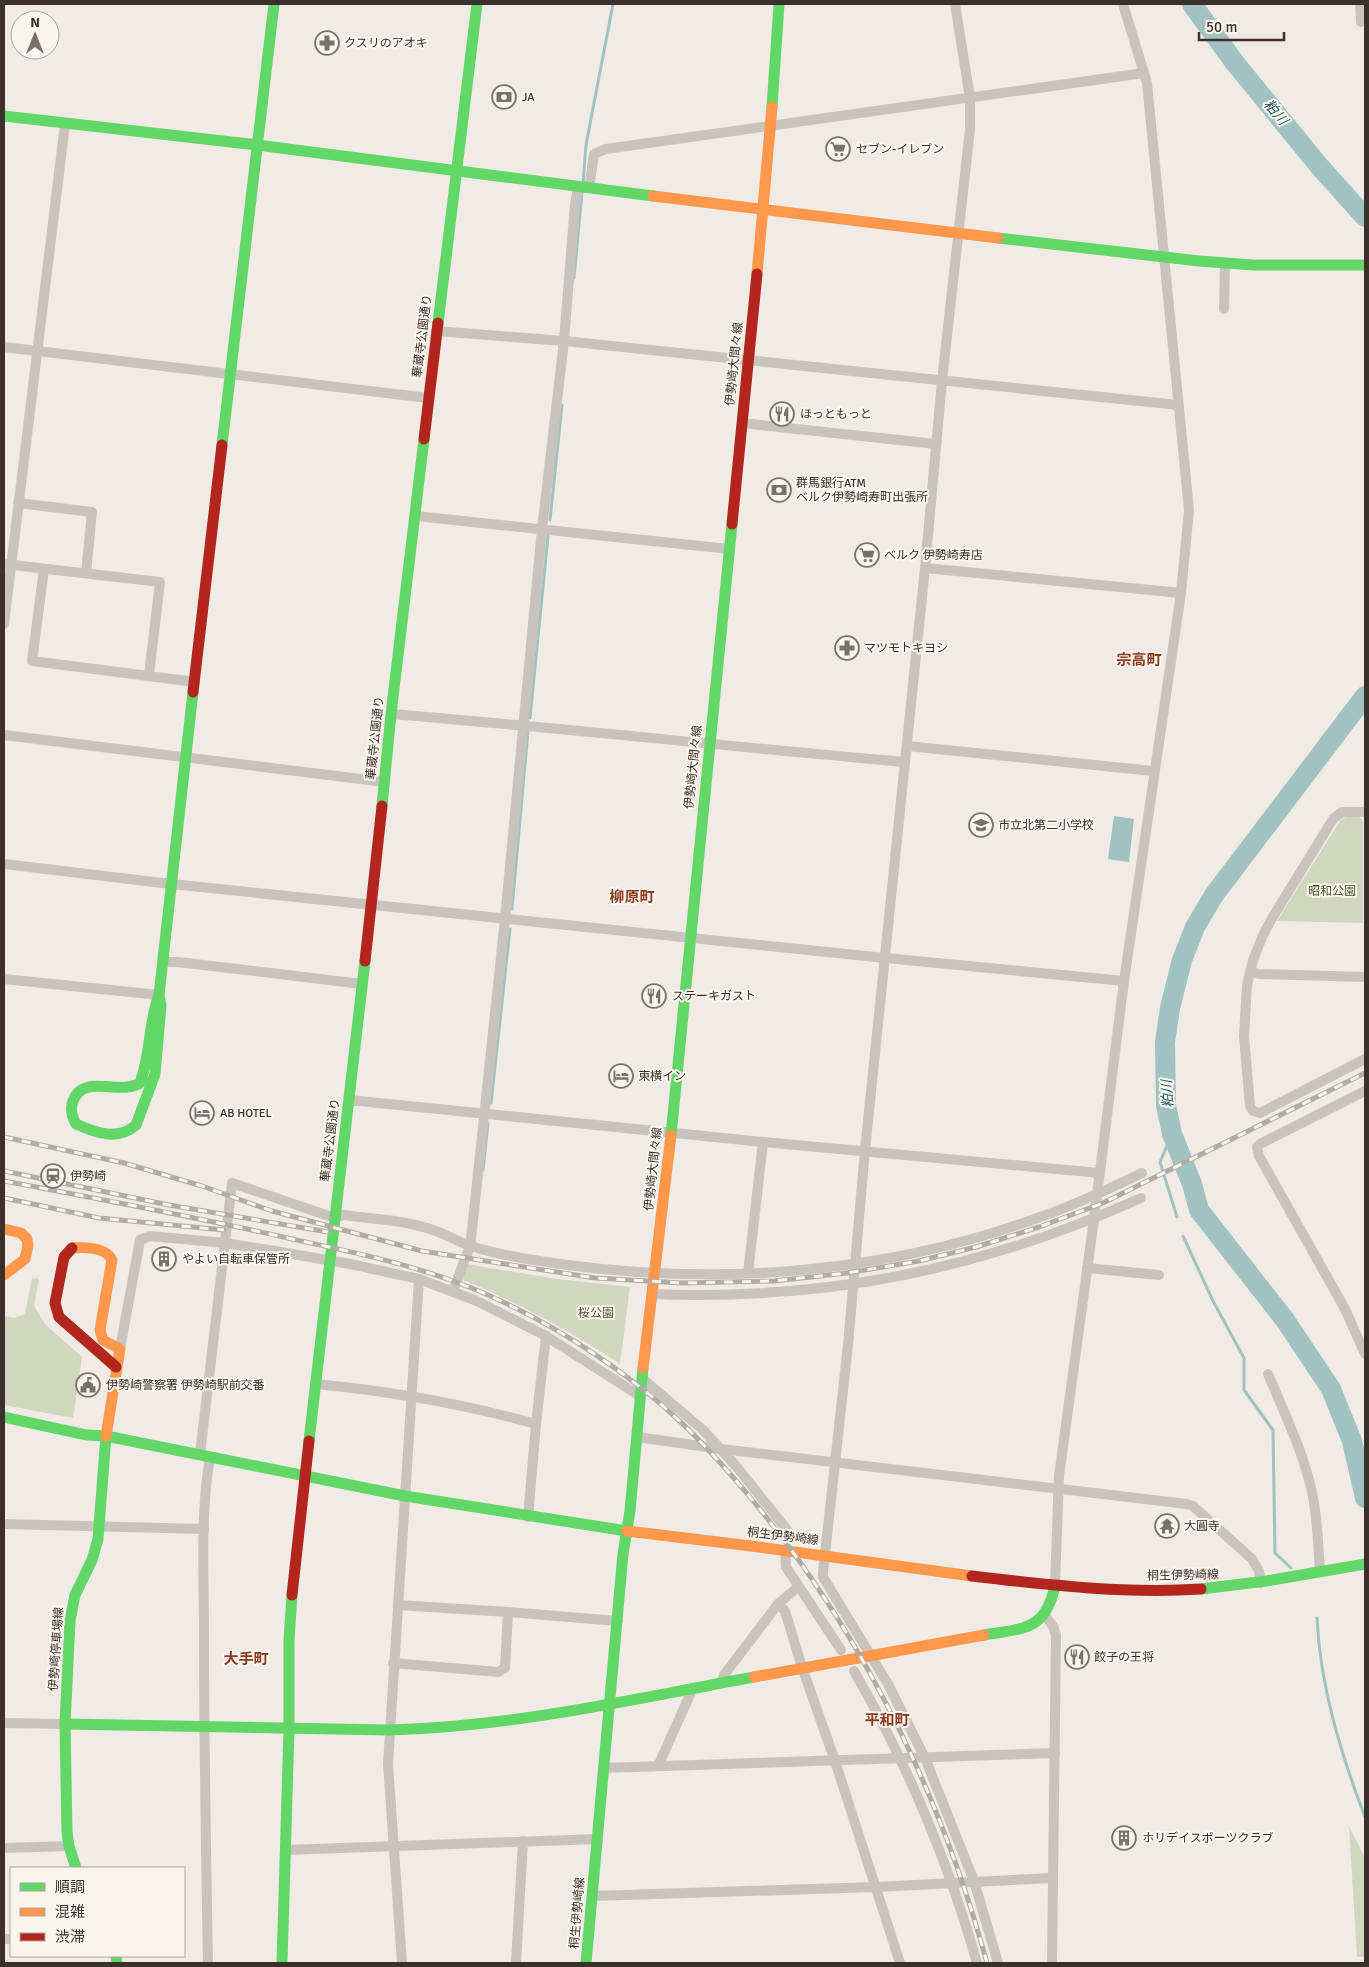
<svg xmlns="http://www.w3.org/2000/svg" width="1369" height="1967" viewBox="0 0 1369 1967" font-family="Signika,'Noto Sans JP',sans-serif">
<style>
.green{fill:#d1d6bf}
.water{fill:#a1c2c1}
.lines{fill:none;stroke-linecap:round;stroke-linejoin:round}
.stream{stroke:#a1c2c1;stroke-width:3}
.river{stroke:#a1c2c1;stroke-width:20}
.street{stroke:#c9c3be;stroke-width:10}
.fast{stroke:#63d668;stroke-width:11}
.slow{stroke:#ff974d;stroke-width:11}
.jam{stroke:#b3261e;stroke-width:11}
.rail-casing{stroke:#b1aca8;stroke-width:5}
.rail{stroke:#fbf5ee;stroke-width:3;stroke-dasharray:9;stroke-linecap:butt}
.labels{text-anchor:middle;stroke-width:4;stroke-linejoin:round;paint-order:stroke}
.poi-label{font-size:12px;fill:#3b302b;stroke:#fbf5ee;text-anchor:start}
.street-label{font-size:12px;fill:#3b302b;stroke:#fbf5ee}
.park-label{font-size:12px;fill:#4a5a2e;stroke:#fbf5ee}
.water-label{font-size:14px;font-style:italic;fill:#1f5a5e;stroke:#fbf5ee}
.quarter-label{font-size:15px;font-weight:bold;fill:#8c3b22;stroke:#fbf5ee}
</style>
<rect width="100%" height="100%" fill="#f0ebe5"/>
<!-- green -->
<g class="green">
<polygon points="1347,816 1358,816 1363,821 1363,923 1277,921 1340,821"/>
<path d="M 467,1264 L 557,1279 L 630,1287 L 620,1364 C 569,1330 517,1302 461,1279 Z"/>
<polygon points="32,1278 39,1279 34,1306 45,1324 82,1357 73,1418 4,1405 4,1316 14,1318 25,1314"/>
<polygon points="1349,1826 1365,1858 1365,1957 1357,1957"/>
</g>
<!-- water -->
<polygon class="water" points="1114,816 1134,819 1129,862 1108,859"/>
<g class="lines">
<!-- stream -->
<g class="stream">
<polyline points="583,183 586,145 613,4"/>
<polyline points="574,278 582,192"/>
<polyline points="550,520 562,405"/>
<polyline points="530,718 548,536"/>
<polyline points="512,909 528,731"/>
<polyline points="491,1103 510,929"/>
<polyline points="1172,1134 1160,1162 1177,1217"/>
<polyline points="483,1170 488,1123"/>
<polyline points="1183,1236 1213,1301 1244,1358 1244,1390 1273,1430 1275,1553 1291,1568"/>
<path d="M 1317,1618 C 1320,1686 1341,1754 1365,1817"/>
</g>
<!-- river -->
<g class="river">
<polyline points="1192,4 1235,63 1320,167 1365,217"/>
<polyline points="1365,696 1214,895 1195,927 1182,960 1170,1008 1165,1042 1166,1105 1172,1134 1192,1184 1199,1210 1285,1320 1331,1389 1352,1441 1365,1498"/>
</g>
<!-- street -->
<g class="street">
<polyline points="955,4 970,98 970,129 942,381 925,568 865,1150 848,1345 823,1572 823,1577 888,1684 925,1758 974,1881 998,1963"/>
<polyline points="1360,4 1361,22"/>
<polyline points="589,188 594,154 606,149 1144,73"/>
<polyline points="1224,309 1225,263"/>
<polyline points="436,331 564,341 1178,405"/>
<polyline points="4,347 428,398"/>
<polyline points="742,423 936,444"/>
<polyline points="18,503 92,512 86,573"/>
<polyline points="416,516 729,549"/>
<polyline points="4,564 160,582 149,675"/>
<polyline points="925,568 1181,593"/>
<polyline points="44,569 32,661 195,682"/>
<polyline points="4,624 65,124"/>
<path d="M 391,714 C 562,728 733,747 905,762"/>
<polyline points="4,735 385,782"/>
<polyline points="907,746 1153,771"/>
<polyline points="1365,812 1342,812 1333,819 1271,920 1263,935 1253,960 1247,985 1244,1036 1250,1106 1253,1111 1260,1113 1365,1059"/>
<polyline points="4,864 171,884 885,958 1124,981"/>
<polyline points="162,962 178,962 362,984"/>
<polyline points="1251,972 1259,974 1365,977"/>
<polyline points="4,979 159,995"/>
<polyline points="1365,1091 1260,1144 1257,1147 1259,1156 1345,1309 1365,1354"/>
<polyline points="349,1100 763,1142 1100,1173"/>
<polyline points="1087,1268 1159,1275"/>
<polyline points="748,1273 763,1142"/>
<polyline points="453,1291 470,1246 472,1230 505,919 542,529 564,341 575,204 578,187"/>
<path d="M 652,1294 C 826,1301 983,1269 1141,1198"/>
<polyline points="120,1349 140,1240 150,1236 225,1243 275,1251 350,1264 419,1279 477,1301 546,1336 640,1396"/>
<path d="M 1268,1374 C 1284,1412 1303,1451 1312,1492 C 1318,1519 1318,1546 1320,1572"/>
<polyline points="643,1379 703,1430 736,1466 788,1531"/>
<path d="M 315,1384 C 389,1391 464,1404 536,1424 L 528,1517"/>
<polyline points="536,1424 546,1336"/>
<polyline points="638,1437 721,1449 1187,1504 1193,1506 1252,1559 1259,1571 1261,1583"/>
<path d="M 200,1454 L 232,1183 L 326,1215 L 334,1217 L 344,1215 C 373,1219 405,1220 433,1230 C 446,1234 458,1242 471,1246 C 501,1256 537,1261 568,1265 C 725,1286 891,1272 1040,1217 C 1075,1205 1109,1189 1142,1173"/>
<polyline points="4,1524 204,1529"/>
<polyline points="785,1550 786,1567 841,1650"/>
<polyline points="1055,1586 1059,1476 1094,1219 1124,981 1181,593 1189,510 1147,83 1123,4"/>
<polyline points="778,1604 785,1611 802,1667 835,1761 900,1963"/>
<polyline points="398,1605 508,1612 618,1621"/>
<polyline points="1045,1616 1053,1626 1056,1635 1052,1963"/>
<polyline points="393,1663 498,1672 505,1668 508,1612"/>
<path d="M 854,1671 C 907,1763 948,1861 977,1963"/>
<polyline points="722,1682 724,1675 778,1604 799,1586"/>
<polyline points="4,1723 65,1724"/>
<polyline points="658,1766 693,1688"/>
<polyline points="603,1768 1055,1753"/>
<polyline points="4,1848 69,1846"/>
<polyline points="285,1850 597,1839"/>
<polyline points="593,1896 876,1887 1052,1878"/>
<polyline points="4,1939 11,1939"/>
<path d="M 208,1963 C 206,1854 204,1744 204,1634 C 204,1575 200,1515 210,1457"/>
<polyline points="402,1963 388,1764 419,1279"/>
<polyline points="516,1963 523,1841"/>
</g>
<!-- fast -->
<g class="fast">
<polyline points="772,107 779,4"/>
<polyline points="4,116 257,145 653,196"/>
<polyline points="998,238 1199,261 1253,265 1365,265"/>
<polyline points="438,323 477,4"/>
<polyline points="222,445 274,4"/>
<polyline points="382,806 391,714 424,439"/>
<path d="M 159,995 C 148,1024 151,1054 140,1083 C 119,1096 83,1073 73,1101 C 70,1109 72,1117 76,1124 C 96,1133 118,1141 136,1125 L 155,1074 L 161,1006 L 159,995 L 193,692"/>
<polyline points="671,1135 732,524"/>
<polyline points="4,1417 87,1435 106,1436 405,1496 627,1531"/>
<polyline points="309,1441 365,961"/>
<polyline points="1201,1589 1266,1581 1365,1564"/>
<path d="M 984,1635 C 1024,1628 1045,1631 1055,1586"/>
<path d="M 65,1724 L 389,1730 C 512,1727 633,1699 754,1677"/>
<polyline points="76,1868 69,1846 67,1832 65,1724 70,1621 75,1595 92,1560 98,1539 106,1436"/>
<polyline points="116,1956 117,1963"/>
<polyline points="282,1963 289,1729 289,1640 292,1595"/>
<polyline points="586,1963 623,1554 630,1511 643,1368"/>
</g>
<!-- slow -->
<g class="slow">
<polyline points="653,196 998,238"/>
<polyline points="757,274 772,107"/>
<polyline points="4,1229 21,1233 27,1239 28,1246 25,1259 4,1275"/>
<path d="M 72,1248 C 85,1247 106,1247 112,1260 L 100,1330 L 103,1340 L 120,1349 L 106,1436"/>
<polyline points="643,1368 671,1135"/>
<polyline points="627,1531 751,1546 972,1576"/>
<polyline points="754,1677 984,1635"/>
</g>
<!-- jam -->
<g class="jam">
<polyline points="424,439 438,323"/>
<polyline points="732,524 757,274"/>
<polyline points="193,692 222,445"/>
<polyline points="365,961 382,806"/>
<polyline points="72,1248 64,1257 55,1303 59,1317 116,1367"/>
<path d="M 972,1576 C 1047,1585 1125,1594 1201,1589"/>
<polyline points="292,1595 309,1441"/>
</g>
<!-- rail casing -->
<g class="rail-casing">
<g id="rail">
<polyline points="4,1137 124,1163 202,1186 272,1211 422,1251 595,1278 682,1283 774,1281 847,1273 919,1261 976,1247 1039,1227 1103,1203 1365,1073"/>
<polyline points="4,1171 169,1205 328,1232"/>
<path d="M 4,1181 C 100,1199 196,1217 292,1239 C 358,1253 425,1267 488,1295 C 562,1328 639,1379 696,1437 C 837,1582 934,1769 987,1963"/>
<polyline points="4,1198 99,1218 224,1230"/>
</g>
</g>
<!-- rail -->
<use href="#rail" class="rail"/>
</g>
<!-- icons -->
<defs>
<g id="pharmacy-ring" transform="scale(1.25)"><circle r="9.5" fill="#fbf5ee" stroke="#7a716c" stroke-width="1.5"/><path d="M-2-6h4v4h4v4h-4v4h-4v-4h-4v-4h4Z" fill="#7a716c"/></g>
<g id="bank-ring" transform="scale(1.25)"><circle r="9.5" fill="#fbf5ee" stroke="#7a716c" stroke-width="1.5"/><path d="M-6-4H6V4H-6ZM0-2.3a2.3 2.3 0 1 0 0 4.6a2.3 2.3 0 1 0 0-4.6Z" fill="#7a716c"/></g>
<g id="supermarket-ring" transform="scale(1.25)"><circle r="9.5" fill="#fbf5ee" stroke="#7a716c" stroke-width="1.5"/><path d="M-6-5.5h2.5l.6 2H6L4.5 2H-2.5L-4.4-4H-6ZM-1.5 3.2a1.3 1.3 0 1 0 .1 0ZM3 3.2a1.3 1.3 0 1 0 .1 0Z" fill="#7a716c"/></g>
<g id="restaurant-ring" transform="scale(1.25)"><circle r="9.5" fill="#fbf5ee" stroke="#7a716c" stroke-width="1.5"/><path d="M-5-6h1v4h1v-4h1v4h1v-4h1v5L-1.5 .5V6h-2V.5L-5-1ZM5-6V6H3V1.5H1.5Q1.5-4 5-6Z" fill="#7a716c"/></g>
<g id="school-ring" transform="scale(1.25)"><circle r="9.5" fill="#fbf5ee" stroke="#7a716c" stroke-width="1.5"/><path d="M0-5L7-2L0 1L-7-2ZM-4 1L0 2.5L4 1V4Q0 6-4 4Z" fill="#7a716c"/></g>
<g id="hotel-ring" transform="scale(1.25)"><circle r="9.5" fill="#fbf5ee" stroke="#7a716c" stroke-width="1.5"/><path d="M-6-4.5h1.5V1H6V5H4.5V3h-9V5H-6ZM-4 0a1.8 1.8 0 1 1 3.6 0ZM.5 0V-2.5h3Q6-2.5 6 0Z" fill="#7a716c"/></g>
<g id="station-ring" transform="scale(1.25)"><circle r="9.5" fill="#fbf5ee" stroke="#7a716c" stroke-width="1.5"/><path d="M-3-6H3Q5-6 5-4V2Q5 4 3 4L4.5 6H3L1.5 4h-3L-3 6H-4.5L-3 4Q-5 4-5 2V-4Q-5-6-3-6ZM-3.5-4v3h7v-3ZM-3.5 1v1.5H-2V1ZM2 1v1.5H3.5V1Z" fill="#7a716c"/></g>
<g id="building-ring" transform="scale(1.25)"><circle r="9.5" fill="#fbf5ee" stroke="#7a716c" stroke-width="1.5"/><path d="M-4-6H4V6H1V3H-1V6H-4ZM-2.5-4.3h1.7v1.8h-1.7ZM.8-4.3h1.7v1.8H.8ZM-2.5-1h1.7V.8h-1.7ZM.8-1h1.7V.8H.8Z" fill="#7a716c"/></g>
<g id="civic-ring" transform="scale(1.25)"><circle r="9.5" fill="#fbf5ee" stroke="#7a716c" stroke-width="1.5"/><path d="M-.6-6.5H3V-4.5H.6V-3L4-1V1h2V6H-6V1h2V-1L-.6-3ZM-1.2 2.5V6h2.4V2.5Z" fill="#7a716c"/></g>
<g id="temple-ring" transform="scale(1.25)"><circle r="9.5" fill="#fbf5ee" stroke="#7a716c" stroke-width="1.5"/><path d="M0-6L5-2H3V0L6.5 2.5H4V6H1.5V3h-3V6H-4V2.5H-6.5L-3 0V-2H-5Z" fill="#7a716c"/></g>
</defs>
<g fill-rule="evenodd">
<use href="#pharmacy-ring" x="327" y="43"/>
<use href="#bank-ring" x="504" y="97"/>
<use href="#supermarket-ring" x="838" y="149"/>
<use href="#restaurant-ring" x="782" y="414"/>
<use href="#bank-ring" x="779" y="490"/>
<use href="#supermarket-ring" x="867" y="555"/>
<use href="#pharmacy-ring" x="847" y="648"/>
<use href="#school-ring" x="981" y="825"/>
<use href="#restaurant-ring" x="654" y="996"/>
<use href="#hotel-ring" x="621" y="1076"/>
<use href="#hotel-ring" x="202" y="1113"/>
<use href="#station-ring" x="53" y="1176"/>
<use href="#building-ring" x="164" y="1259"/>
<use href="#civic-ring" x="88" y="1385"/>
<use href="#temple-ring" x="1167" y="1526"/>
<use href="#restaurant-ring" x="1077" y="1657"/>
<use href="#building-ring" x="1124" y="1838"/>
</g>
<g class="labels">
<!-- poi labels -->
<g class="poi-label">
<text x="344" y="47">クスリのアオキ</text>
<text x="522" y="101">JA</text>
<text x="856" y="153">セブン-イレブン</text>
<text x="800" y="418">ほっともっと</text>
<text x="796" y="487">群馬銀行ATM<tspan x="796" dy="14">ベルク伊勢崎寿町出張所</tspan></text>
<text x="884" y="559">ベルク 伊勢崎寿店</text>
<text x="864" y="652">マツモトキヨシ</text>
<text x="998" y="829">市立北第二小学校</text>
<text x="672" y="1000">ステーキガスト</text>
<text x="638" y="1080">東横イン</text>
<text x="220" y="1117">AB HOTEL</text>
<text x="70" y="1180">伊勢崎</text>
<text x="182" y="1263">やよい自転車保管所</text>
<text x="106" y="1389">伊勢崎警察署 伊勢崎駅前交番</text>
<text x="1184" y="1530">大圓寺</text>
<text x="1094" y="1661">餃子の王将</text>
<text x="1142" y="1842">ホリデイスポーツクラブ</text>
</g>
<!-- street labels -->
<g class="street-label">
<text transform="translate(422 336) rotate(-83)" y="4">華蔵寺公園通り</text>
<text transform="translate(734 364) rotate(-84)" y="4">伊勢崎大間々線</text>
<text transform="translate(375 738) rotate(-84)" y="4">華蔵寺公園通り</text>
<text transform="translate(693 767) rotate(-84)" y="4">伊勢崎大間々線</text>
<text transform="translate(330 1140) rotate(-83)" y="4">華蔵寺公園通り</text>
<text transform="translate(653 1169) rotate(-84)" y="4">伊勢崎大間々線</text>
<text transform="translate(783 1536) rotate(7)" y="4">桐生伊勢崎線</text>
<text transform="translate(1183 1575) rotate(-1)" y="4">桐生伊勢崎線</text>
<text transform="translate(56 1649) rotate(-86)" y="4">伊勢崎停車場線</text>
<text transform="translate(577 1913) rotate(-85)" y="4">桐生伊勢崎線</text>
</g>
<!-- park labels -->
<g class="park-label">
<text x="1332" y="895">昭和公園</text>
<text x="596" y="1317">桜公園</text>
</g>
<!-- water labels -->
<g class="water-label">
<text transform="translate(1276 112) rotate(50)" y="5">粕川</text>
<text transform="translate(1167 1094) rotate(-93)" y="5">粕川</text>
</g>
<!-- quarter labels -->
<g class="quarter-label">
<text x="1139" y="665">宗高町</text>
<text x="632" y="902">柳原町</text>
<text x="246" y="1664">大手町</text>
<text x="887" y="1725">平和町</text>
</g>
</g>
<!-- border -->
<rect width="1369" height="1967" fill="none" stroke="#3b302b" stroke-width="10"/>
<!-- legend -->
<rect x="10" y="1867" width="175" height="90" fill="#fbf5ee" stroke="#aea6a0"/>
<rect x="20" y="1883" width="25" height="8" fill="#63d668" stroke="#aea6a0"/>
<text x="55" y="1892" font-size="15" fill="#3b302b">順調</text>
<rect x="20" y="1908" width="25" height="8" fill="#ff974d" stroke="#aea6a0"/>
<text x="55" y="1917" font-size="15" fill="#3b302b">混雑</text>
<rect x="20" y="1933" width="25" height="8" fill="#b3261e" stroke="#aea6a0"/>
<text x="55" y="1942" font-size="15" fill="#3b302b">渋滞</text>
<!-- north arrow -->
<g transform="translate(35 35)"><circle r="24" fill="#fbf5ee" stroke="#aea6a0"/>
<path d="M0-4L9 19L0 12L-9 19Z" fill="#7a716c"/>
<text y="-8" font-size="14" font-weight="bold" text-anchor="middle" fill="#3b302b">N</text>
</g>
<!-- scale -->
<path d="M1199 32v8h85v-8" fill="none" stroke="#3b302b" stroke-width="2.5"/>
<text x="1206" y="32" font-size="15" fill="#3b302b" stroke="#fbf5ee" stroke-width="4" paint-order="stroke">50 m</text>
</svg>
